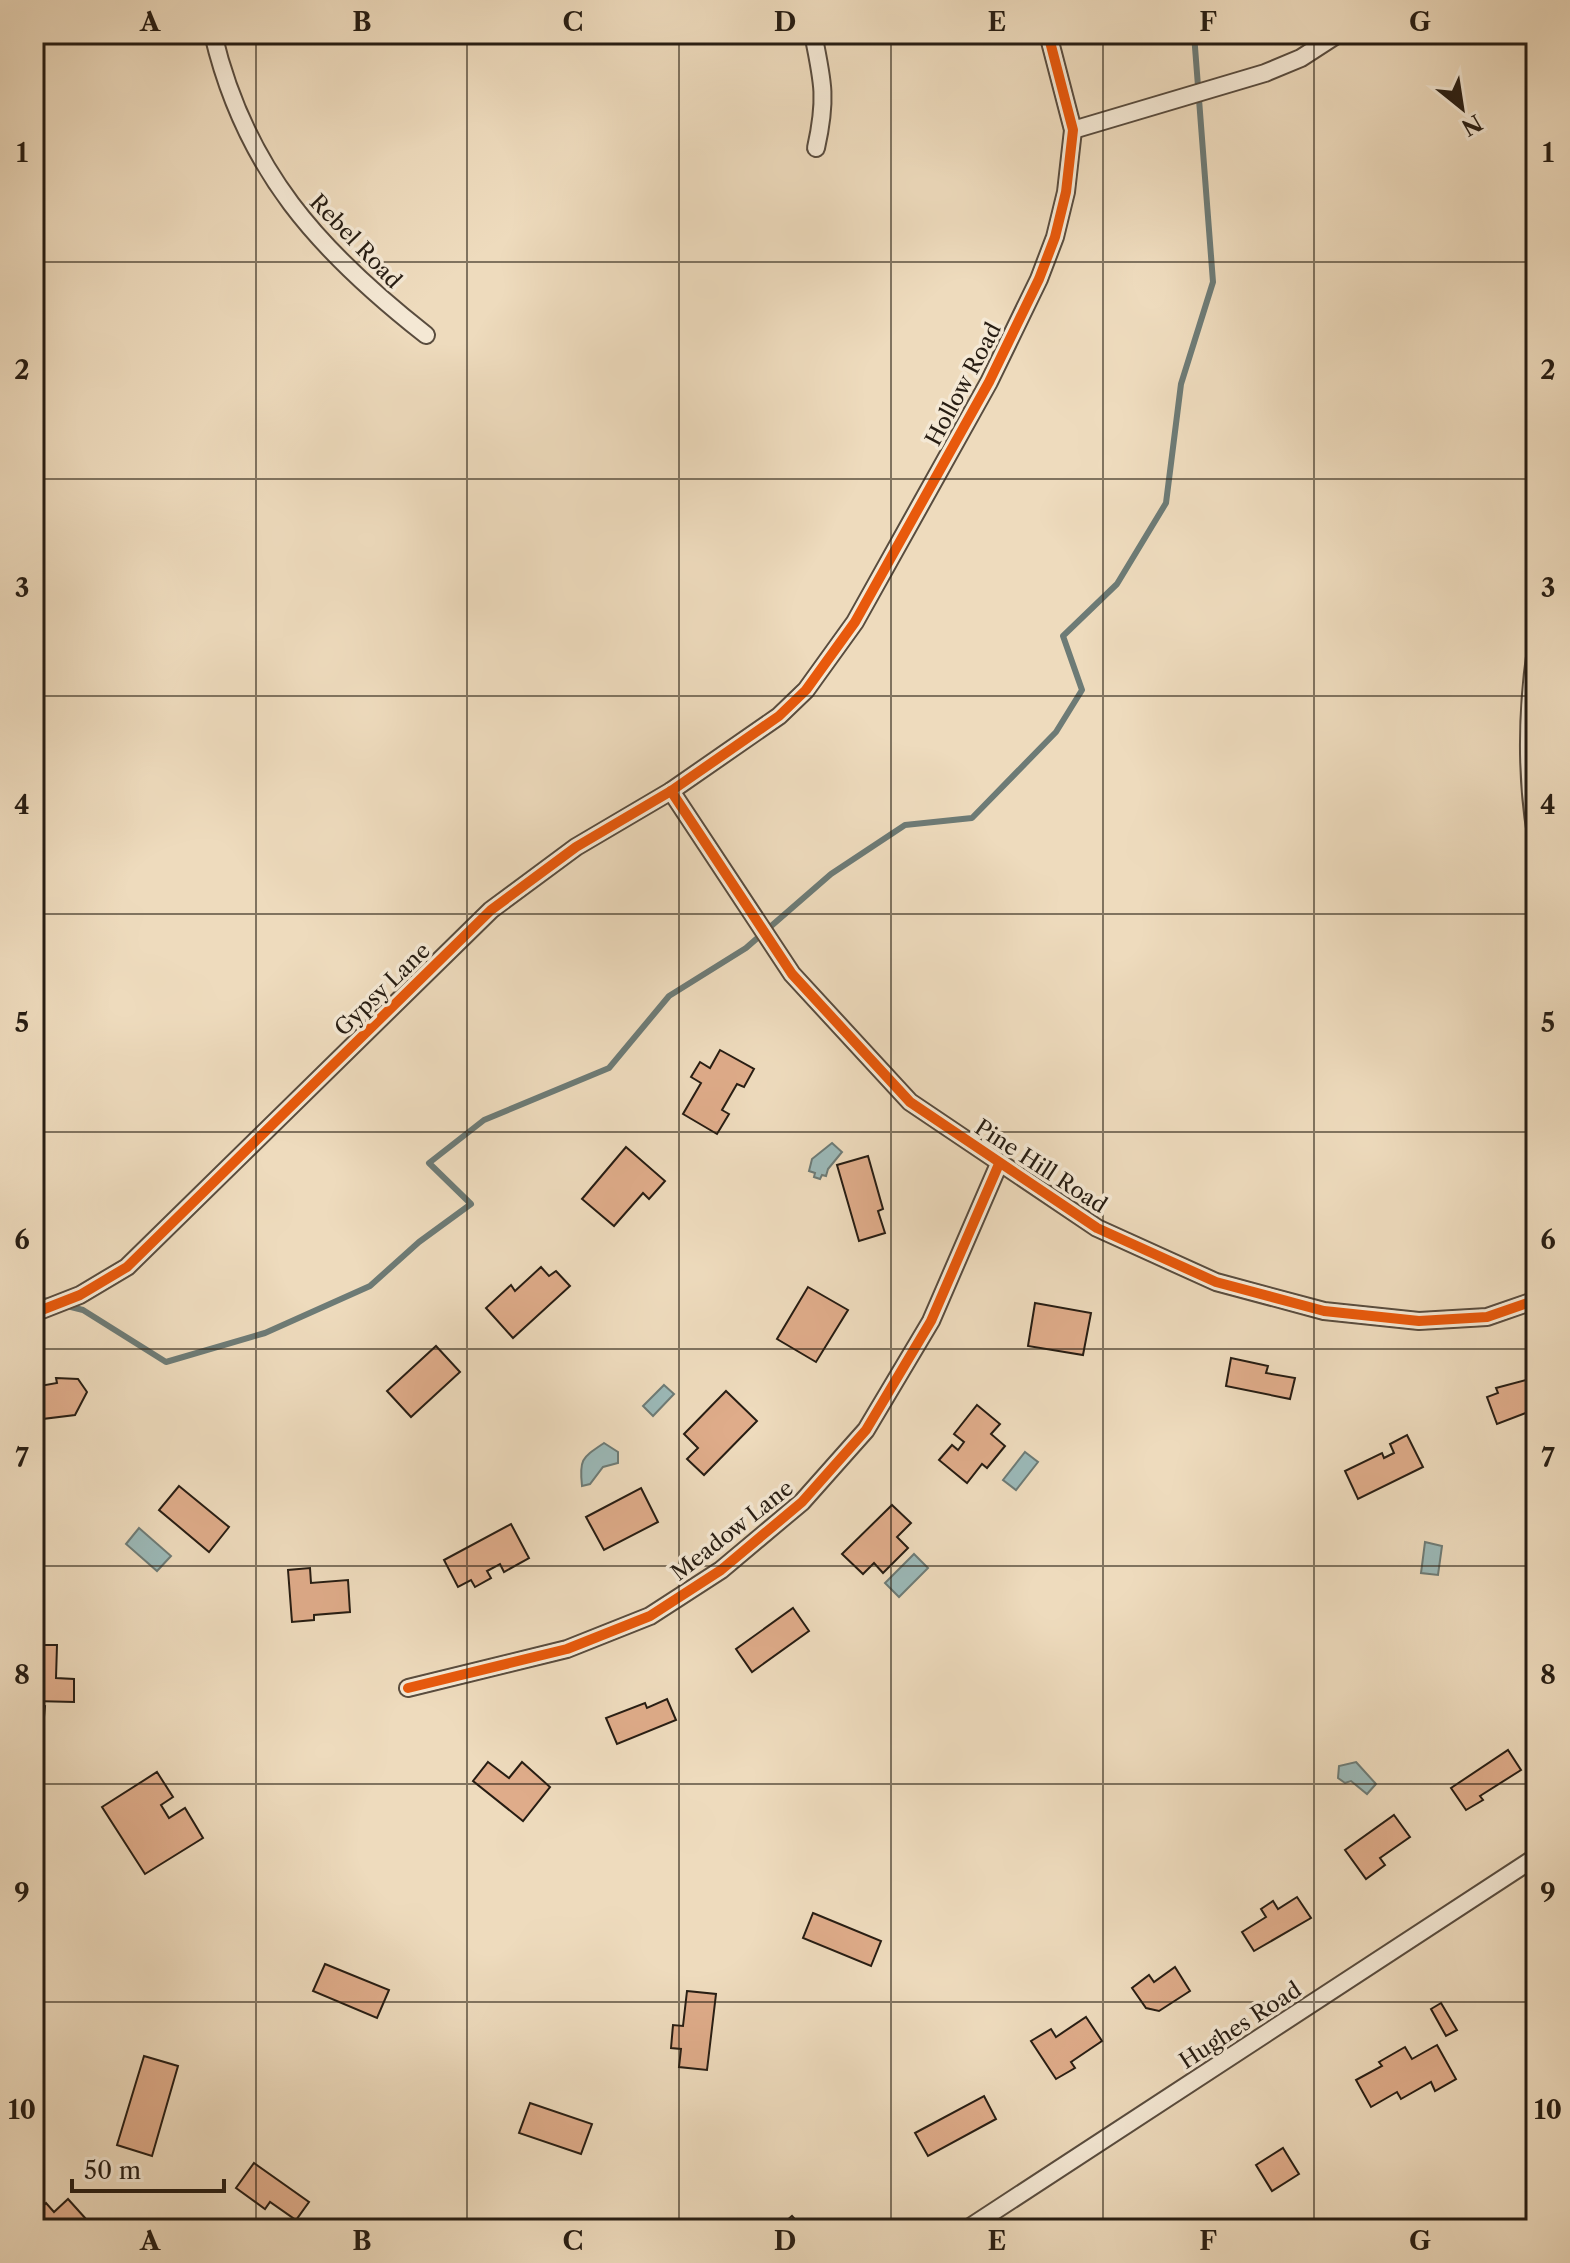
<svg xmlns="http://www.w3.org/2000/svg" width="1570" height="2263" viewBox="0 0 1570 2263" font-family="'Libre Caslon Text',serif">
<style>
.water{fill:#9bb9b8;stroke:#6d7b76;stroke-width:2}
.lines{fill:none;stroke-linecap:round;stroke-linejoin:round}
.stream{stroke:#6d7b76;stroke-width:6}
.building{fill:#dfac8a;stroke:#271d13;stroke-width:2}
.minor-casing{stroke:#594c3e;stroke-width:20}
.minor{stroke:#f4e8d4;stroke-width:16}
.cycleway-casing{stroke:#f4e8d4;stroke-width:15}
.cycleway{stroke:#e8590c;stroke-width:10}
.grid{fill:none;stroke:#271d13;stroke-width:2;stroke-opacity:0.55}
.labels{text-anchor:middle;stroke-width:7;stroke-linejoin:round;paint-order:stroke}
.street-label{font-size:22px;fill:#271d13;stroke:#f4e8d4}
.neatline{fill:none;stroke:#271d13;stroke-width:3}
.grid-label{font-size:26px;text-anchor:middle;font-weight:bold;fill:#271d13}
</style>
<rect width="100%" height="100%" fill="#eedbbd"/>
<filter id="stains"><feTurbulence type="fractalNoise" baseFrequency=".0025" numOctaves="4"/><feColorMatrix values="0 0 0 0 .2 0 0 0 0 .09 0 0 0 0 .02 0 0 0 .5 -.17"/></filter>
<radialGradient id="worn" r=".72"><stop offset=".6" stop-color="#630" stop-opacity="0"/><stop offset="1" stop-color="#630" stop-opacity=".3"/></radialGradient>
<!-- water -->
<g class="water">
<polygon points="832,1143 842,1152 828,1169 826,1176 822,1175 820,1179 814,1177 815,1173 809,1171 812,1159"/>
<polygon points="664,1385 674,1394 653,1416 643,1406"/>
<path d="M 604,1443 L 618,1452 L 618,1463 L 603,1467 L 590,1484 L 582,1486 C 579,1459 582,1458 604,1443 Z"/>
<polygon points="1025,1452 1038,1462 1016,1490 1003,1480"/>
<polygon points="139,1528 171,1556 157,1571 126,1544"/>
<polygon points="1425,1542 1442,1546 1438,1575 1421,1573"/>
<polygon points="914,1554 928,1568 899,1597 885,1583"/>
<polygon points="1356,1762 1376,1784 1367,1794 1351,1781 1345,1783 1338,1778 1339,1766"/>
</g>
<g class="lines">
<!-- stream -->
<g class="stream">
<polyline points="34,1298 52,1302"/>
<polyline points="67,1306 83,1310 166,1362 265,1333 370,1286 419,1242 471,1204 429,1163 484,1120 609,1068 669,996 746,948 831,874 905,825 972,818 1056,732 1082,690 1063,636 1117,584 1166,503 1181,384 1213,282 1194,34"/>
</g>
</g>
<!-- building -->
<g class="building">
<polygon points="720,1050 754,1069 744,1087 737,1084 722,1110 729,1114 717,1134 683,1114 701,1083 691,1077 700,1062 710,1068"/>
<polygon points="626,1147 665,1181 649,1199 643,1193 614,1226 582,1199"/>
<polygon points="868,1156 883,1209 878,1211 885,1233 859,1241 837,1165"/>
<polygon points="541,1267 549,1276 556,1271 570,1286 513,1338 486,1308 511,1285 515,1291"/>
<polygon points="808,1287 848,1310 816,1362 777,1339"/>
<polygon points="1035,1303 1091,1313 1083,1355 1028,1346"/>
<polygon points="436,1346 460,1372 411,1417 387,1391"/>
<polygon points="1231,1358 1268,1366 1266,1373 1295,1378 1290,1399 1226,1386"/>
<polygon points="56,1378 78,1379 87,1392 75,1415 34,1420 34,1387 57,1383"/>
<polygon points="1526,1380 1530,1389 1536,1387 1536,1409 1497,1424 1487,1397 1498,1393 1496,1388"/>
<polygon points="726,1391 757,1421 704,1475 687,1459 698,1448 684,1434"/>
<polygon points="977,1405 1000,1424 991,1434 1005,1446 987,1468 982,1464 967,1483 939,1460 952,1445 958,1450 964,1442 954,1434"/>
<polygon points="1407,1435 1423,1467 1358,1499 1345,1471 1382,1453 1384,1458 1394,1453 1390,1444"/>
<polygon points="179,1486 229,1527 209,1552 159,1510"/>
<polygon points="641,1488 658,1522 604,1550 586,1517"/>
<polygon points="892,1505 911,1523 897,1537 908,1548 883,1573 874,1563 863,1574 842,1554"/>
<polygon points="511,1524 529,1558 504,1572 500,1564 487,1571 491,1578 475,1587 471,1580 458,1587 444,1560"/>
<polygon points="310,1568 311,1583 348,1580 350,1612 314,1615 314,1620 292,1622 288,1570"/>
<polygon points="793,1608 809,1631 752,1672 736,1649"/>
<polygon points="34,1645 57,1645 56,1678 74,1679 74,1702 34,1701"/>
<polygon points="667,1699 676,1720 617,1744 606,1718 645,1703 647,1708"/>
<polygon points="38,1705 45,1706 44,1717 34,1722 34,1713 37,1713"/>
<polygon points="1508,1750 1521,1770 1480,1796 1483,1800 1466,1810 1451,1788"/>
<polygon points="488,1762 509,1778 522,1762 550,1787 523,1821 473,1781"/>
<polygon points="157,1772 173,1797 161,1805 169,1818 185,1808 203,1838 145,1874 102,1807"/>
<polygon points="1394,1815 1410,1837 1380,1858 1385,1865 1366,1879 1345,1850"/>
<polygon points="1297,1897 1311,1918 1254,1951 1242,1932 1266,1917 1261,1909 1273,1901 1278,1909"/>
<polygon points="813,1913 881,1941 871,1966 803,1938"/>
<polygon points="325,1964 389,1990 377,2018 313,1991"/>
<polygon points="1175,1967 1190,1991 1159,2011 1146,2008 1132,1988 1149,1975 1154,1982"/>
<polygon points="687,1991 716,1994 707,2070 679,2067 681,2049 671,2048 673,2025 683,2026"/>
<polygon points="1441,2003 1457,2030 1446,2036 1431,2009"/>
<polygon points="1086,2017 1102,2041 1071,2062 1075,2068 1056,2079 1031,2041 1051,2029 1056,2037"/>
<polygon points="1437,2045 1456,2079 1435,2091 1431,2082 1401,2099 1397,2092 1371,2107 1356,2080 1382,2066 1379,2062 1405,2047 1412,2059"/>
<polygon points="144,2056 178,2066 152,2156 117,2145"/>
<polygon points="984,2096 996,2119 928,2156 915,2133"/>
<polygon points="530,2103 592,2124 581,2154 519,2133"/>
<polygon points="1283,2148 1299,2174 1272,2191 1256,2165"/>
<polygon points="254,2163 309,2202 296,2220 270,2202 265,2209 236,2188"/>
<polygon points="68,2199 86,2219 75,2229 34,2229 34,2215 46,2203 54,2212"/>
<polygon points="792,2216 804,2229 777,2229"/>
</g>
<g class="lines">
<!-- minor casing -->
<g class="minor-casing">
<g id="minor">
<path d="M 213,34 C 245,170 319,251 426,335"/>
<path d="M 813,34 C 823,82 827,99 816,148"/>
<polyline points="1073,130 1265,73 1301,58 1338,34"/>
<path d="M 1536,649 C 1527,712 1526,773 1536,835"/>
<polyline points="671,791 792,974 910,1102 1097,1228 1216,1282 1324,1311 1419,1321 1487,1317 1536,1300"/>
<polyline points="34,1313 80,1295 127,1267 491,910 576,847 671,791 779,716 806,690 855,622 989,382 1039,279 1055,237 1066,192 1073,130 1048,34"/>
<polyline points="408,1688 567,1649 650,1616 721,1570 802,1502 866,1430 931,1321 999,1164"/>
<polyline points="967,2229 1536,1857"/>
</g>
</g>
<!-- minor -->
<use href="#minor" class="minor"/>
<!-- cycleway casing -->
<g class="cycleway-casing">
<g id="cycleway">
<polyline points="671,791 792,974 910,1102 1097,1228 1216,1282 1324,1311 1419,1321 1487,1317 1536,1300"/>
<polyline points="34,1313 80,1295 127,1267 491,910 576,847 671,791 779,716 806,690 855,622 989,382 1039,279 1055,237 1066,192 1073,130 1048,34"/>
<polyline points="408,1688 567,1649 650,1616 721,1570 802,1502 866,1430 931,1321 999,1164"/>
</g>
</g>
<!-- cycleway -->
<use href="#cycleway" class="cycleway"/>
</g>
<!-- grid -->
<path class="grid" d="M 256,34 L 256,2229M 467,34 L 467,2229M 679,34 L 679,2229M 891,34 L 891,2229M 1103,34 L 1103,2229M 1314,34 L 1314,2229M 34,262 L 1536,262M 34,479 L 1536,479M 34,696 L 1536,696M 34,914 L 1536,914M 34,1132 L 1536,1132M 34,1349 L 1536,1349M 34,1566 L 1536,1566M 34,1784 L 1536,1784M 34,2002 L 1536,2002"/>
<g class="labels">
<!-- street labels -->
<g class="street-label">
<text transform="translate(356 241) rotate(46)" y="8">Rebel Road</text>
<text transform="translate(963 384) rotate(-62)" y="8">Hollow Road</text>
<text transform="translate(382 989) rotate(-44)" y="8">Gypsy Lane</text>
<text transform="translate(1041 1166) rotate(33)" y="8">Pine Hill Road</text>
<text transform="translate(732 1530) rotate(-38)" y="8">Meadow Lane</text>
<text transform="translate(1240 2025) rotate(-33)" y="8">Hughes Road</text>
</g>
</g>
<!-- margin -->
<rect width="1570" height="2263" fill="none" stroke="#eedbbd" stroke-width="88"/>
<!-- north arrow -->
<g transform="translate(1462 108) rotate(150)" stroke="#f4e8d4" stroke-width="6" paint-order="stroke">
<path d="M0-6L14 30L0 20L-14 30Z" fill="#271d13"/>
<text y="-12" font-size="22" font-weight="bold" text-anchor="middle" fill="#271d13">N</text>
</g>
<!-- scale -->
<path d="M72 2179v12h152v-12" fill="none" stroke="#271d13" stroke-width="4"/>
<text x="84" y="2179" font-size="24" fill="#271d13" stroke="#f4e8d4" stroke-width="6" paint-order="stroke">50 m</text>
<rect x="44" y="44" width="1482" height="2175" class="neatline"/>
<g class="grid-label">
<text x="150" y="31">A</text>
<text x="362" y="31">B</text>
<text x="573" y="31">C</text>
<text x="785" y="31">D</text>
<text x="997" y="31">E</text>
<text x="1208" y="31">F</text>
<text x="1420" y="31">G</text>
<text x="22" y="162">1</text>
<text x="1548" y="162">1</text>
<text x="22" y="379">2</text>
<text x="1548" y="379">2</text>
<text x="22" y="597">3</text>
<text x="1548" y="597">3</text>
<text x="22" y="814">4</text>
<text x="1548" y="814">4</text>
<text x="22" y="1032">5</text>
<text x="1548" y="1032">5</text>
<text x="22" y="1249">6</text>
<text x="1548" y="1249">6</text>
<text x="22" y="1467">7</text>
<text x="1548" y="1467">7</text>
<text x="22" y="1684">8</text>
<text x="1548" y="1684">8</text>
<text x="22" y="1902">9</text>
<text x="1548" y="1902">9</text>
<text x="22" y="2119">10</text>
<text x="1548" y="2119">10</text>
<text x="150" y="2250">A</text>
<text x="362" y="2250">B</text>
<text x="573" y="2250">C</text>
<text x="785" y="2250">D</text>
<text x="997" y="2250">E</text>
<text x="1208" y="2250">F</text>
<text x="1420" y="2250">G</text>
</g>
<rect width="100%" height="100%" filter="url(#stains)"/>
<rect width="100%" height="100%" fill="url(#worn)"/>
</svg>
